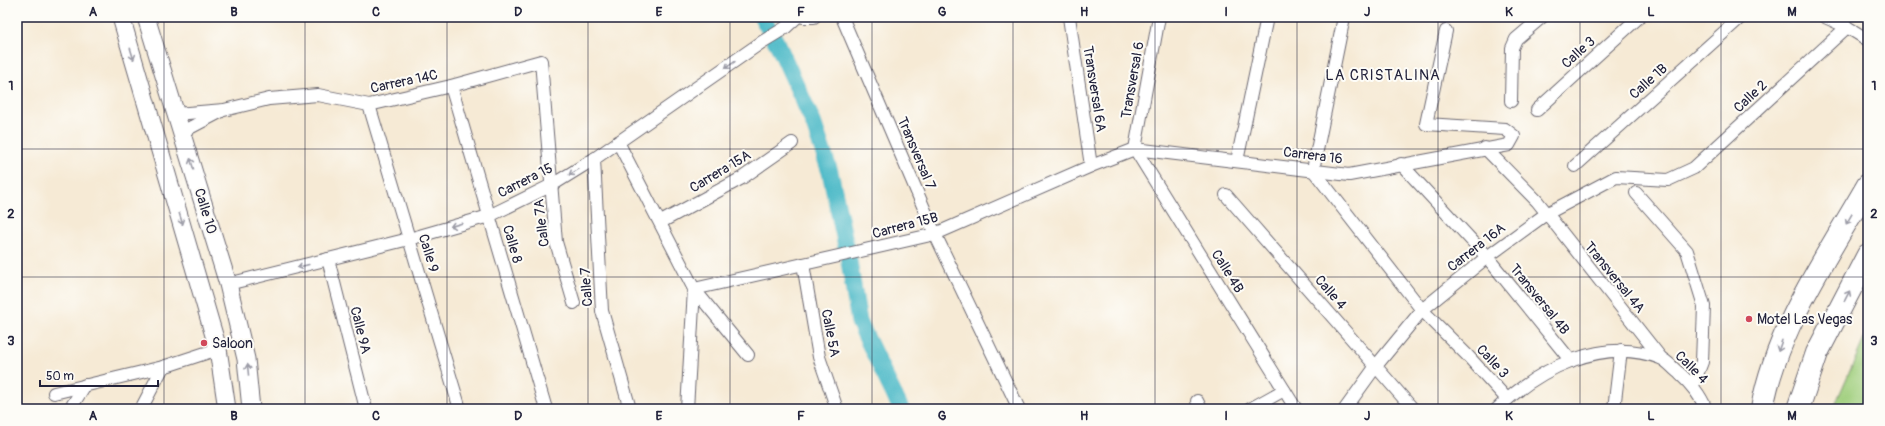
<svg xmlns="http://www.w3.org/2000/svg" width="1885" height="426" viewBox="0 0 1885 426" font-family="Pangolin,sans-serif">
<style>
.green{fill:#9fce7c;stroke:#60785c}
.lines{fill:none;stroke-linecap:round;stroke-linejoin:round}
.canal{stroke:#4dbac8;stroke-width:17}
.street-casing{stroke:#6c6871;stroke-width:14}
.secondary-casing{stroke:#6c6871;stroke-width:19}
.highway-casing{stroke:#6c6871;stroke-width:24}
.street{stroke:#fff;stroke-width:12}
.secondary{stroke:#fff;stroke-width:17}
.highway{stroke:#fff;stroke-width:22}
.oneway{stroke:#9c9ca7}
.grid{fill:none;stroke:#22223b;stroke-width:1;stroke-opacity:0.55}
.poi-dot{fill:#d1495b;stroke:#fdfcf7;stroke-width:1.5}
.labels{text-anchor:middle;stroke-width:4;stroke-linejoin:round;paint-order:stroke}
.street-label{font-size:14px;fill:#22223b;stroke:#fdfcf7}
.poi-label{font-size:14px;fill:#22223b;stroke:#fdfcf7;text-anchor:start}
.neighbourhood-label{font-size:15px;letter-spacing:1px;fill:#22223b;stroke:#fdfcf7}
.neatline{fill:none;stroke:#22223b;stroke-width:1.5}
.grid-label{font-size:13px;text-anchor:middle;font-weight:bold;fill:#22223b}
</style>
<rect width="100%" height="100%" fill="#fdfcf7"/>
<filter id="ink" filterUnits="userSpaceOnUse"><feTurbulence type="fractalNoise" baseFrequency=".025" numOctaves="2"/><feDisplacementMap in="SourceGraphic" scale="8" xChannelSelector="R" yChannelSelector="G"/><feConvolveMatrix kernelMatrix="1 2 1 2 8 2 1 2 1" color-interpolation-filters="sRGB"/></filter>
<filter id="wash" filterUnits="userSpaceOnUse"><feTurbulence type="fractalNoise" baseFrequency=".012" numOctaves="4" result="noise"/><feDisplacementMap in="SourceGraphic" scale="16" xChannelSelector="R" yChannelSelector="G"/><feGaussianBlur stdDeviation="0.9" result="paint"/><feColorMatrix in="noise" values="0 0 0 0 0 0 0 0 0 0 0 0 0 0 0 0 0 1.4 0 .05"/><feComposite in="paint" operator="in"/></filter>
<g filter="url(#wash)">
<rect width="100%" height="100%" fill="#f6ead5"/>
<!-- green -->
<polygon class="green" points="1868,330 1868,409 1833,409"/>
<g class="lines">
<!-- canal -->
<polyline class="canal" points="762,17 779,47 813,122 830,172 848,255 859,322 901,409"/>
</g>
</g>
<g filter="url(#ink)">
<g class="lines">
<!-- street casing -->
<g class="street-casing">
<g id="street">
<polyline points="803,17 814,17"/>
<polyline points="842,17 935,234 1019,409"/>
<polyline points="1069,17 1091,166"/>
<polyline points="1825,17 1847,27 1868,40"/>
<polyline points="451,86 546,409"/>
<polyline points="1511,101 1512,48 1516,39 1542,17"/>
<polyline points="369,105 460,409"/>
<polyline points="1537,110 1639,17"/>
<polyline points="176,114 224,110 269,99 318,95 369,105 451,86 541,61 556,242 574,303"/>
<polyline points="182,132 220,112"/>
<polyline points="618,142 694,289 748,355"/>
<polyline points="1485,148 1537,201 1661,358"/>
<polyline points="1135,149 1296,409"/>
<polyline points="1135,149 1159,17"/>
<polyline points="594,159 602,311 630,409"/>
<polyline points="1237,161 1267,17"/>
<polyline points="1401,164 1487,257 1571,361"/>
<polyline points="1575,166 1741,17"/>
<polyline points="1313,170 1422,310 1467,355 1507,399"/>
<polyline points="1313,170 1344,17"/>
<polyline points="1636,193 1687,251 1704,306 1702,362 1693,385"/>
<polyline points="1226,195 1413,409"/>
<polyline points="661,222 742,178 792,143"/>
<polyline points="328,259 366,409"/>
<polyline points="803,264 819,357 837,409"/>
<polyline points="228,284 409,239 489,216 552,185 594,159 762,42 785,28 797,17"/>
<polyline points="54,393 163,367 218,349"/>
<polyline points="1197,401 1201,409"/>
<polyline points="70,409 85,385"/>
<polyline points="141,409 163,367"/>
<polyline points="687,409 694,289 935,234 1091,166 1135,149 1349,175 1509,145 1514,136 1505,129 1426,124 1446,31"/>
<polyline points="1250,409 1284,390"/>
<polyline points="1345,409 1376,366 1422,310 1487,257 1546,214 1616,177 1668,180 1694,168 1847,27"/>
<path d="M 1497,409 C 1538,369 1602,336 1660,358 C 1667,360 1673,369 1679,373 C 1691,384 1700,394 1706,409"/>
<polyline points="1614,409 1621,350"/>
</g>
</g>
<!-- secondary casing -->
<g class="secondary-casing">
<g id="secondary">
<polyline points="121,17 218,349 227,409"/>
<polyline points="146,17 228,284 246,359 251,409"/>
</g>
</g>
<!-- highway casing -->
<g class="highway-casing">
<g id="highway">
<path d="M 1762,409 C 1776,329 1828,255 1868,185"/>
<polyline points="1798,409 1817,353 1868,255"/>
</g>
</g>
<!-- street -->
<use href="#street" class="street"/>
<!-- secondary -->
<use href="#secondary" class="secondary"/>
<!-- highway -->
<use href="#highway" class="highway"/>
</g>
<!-- one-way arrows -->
<defs><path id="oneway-shaft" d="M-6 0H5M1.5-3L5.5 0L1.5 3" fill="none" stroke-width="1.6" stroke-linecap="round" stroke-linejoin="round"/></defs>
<g class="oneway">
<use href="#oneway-shaft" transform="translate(132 54) rotate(73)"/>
<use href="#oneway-shaft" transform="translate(730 65) rotate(145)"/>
<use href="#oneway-shaft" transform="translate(192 164) rotate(-107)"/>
<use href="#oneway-shaft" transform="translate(574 172) rotate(149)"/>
<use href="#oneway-shaft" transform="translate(181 219) rotate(73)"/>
<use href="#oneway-shaft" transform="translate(1849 219) rotate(120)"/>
<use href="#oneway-shaft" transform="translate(456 225) rotate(164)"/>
<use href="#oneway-shaft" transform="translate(303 266) rotate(166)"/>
<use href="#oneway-shaft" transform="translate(1847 296) rotate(-63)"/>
<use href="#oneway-shaft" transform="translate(1780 346) rotate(109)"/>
<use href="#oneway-shaft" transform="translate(248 370) rotate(-96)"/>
</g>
</g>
<!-- grid -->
<path class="grid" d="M 164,17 L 164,409M 305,17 L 305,409M 447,17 L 447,409M 588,17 L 588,409M 730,17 L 730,409M 872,17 L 872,409M 1013,17 L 1013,409M 1155,17 L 1155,409M 1297,17 L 1297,409M 1438,17 L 1438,409M 1580,17 L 1580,409M 1721,17 L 1721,409M 17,149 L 1868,149M 17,277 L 1868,277"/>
<!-- markers -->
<g class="poi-dot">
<circle cx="1749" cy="319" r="4"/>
<circle cx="204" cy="343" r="4"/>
</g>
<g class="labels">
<!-- street labels -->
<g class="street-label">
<text transform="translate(1578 52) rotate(-42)" y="5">Calle 3</text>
<text transform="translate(1132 80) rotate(-80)" y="5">Transversal 6</text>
<text transform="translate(404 81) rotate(-12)" y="5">Carrera 14C</text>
<text transform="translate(1648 81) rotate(-42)" y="5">Calle 1B</text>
<text transform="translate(1095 89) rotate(81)" y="5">Transversal 6A</text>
<text transform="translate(1750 96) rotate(-43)" y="5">Calle 2</text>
<text transform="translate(917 153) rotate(67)" y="5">Transversal 7</text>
<text transform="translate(1313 155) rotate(7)" y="5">Carrera 16</text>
<text transform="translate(720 171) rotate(-31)" y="5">Carrera 15A</text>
<text transform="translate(525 180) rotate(-27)" y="5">Carrera 15</text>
<text transform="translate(206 211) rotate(73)" y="5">Calle 10</text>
<text transform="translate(541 223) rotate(-97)" y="5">Calle 7A</text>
<text transform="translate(905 225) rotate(-15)" y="5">Carrera 15B</text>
<text transform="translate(513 244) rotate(74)" y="5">Calle 8</text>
<text transform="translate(1476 247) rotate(-38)" y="5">Carrera 16A</text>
<text transform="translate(429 253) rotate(73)" y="5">Calle 9</text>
<text transform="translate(1228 271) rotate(58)" y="5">Calle 4B</text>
<text transform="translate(1615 277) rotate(51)" y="5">Transversal 4A</text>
<text transform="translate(586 287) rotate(-94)" y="5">Calle 7</text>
<text transform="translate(1331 292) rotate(49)" y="5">Calle 4</text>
<text transform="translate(1540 299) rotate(51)" y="5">Transversal 4B</text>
<text transform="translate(361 330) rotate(76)" y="5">Calle 9A</text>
<text transform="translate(831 333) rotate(79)" y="5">Calle 5A</text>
<text transform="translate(1493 361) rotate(47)" y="5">Calle 3</text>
<text transform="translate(1692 367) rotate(45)" y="5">Calle 4</text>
</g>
<!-- poi labels -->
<g class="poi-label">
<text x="1757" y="324">Motel Las Vegas</text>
<text x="212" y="348">Saloon</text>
</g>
<!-- neighbourhood labels -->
<g class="neighbourhood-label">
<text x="1383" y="80">LA CRISTALINA</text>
</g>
</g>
<!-- margin -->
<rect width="1885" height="426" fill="none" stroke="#fdfcf7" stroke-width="44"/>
<!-- scale -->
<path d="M40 380v6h118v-6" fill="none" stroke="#22223b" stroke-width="2"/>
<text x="46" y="380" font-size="12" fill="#22223b" stroke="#fdfcf7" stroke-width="3" paint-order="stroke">50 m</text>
<rect x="22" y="22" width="1841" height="382" class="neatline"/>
<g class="grid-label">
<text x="93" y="16">A</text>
<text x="234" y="16">B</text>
<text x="376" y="16">C</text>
<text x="518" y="16">D</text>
<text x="659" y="16">E</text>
<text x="801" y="16">F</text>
<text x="942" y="16">G</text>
<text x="1084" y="16">H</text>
<text x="1226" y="16">I</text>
<text x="1367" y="16">J</text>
<text x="1509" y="16">K</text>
<text x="1651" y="16">L</text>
<text x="1792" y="16">M</text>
<text x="11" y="90">1</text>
<text x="1874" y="90">1</text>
<text x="11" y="218">2</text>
<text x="1874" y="218">2</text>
<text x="11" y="345">3</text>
<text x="1874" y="345">3</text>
<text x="93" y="420">A</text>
<text x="234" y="420">B</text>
<text x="376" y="420">C</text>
<text x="518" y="420">D</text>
<text x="659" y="420">E</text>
<text x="801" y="420">F</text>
<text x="942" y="420">G</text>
<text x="1084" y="420">H</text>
<text x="1226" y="420">I</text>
<text x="1367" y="420">J</text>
<text x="1509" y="420">K</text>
<text x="1651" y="420">L</text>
<text x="1792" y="420">M</text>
</g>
</svg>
